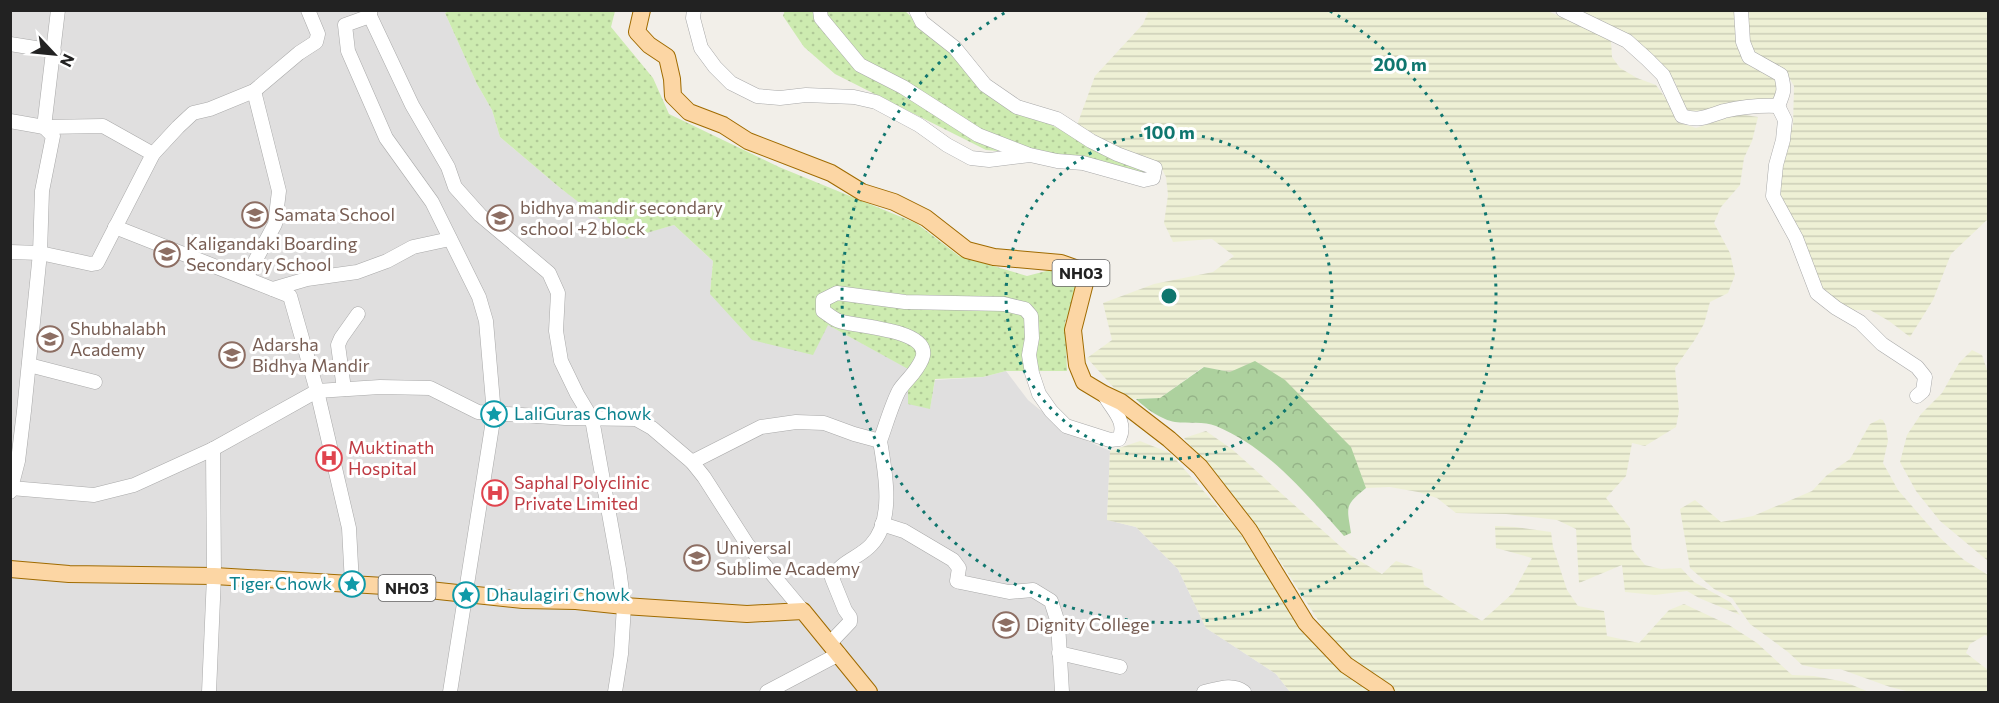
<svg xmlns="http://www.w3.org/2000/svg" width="1999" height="703" viewBox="0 0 1999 703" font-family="Commissioner,sans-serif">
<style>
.residential{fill:#e0dfdf}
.farmland{fill:url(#farmland-rules)}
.grass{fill:url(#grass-dots)}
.forest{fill:url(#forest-crowns)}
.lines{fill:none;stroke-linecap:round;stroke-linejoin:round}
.minor-casing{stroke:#a9a9a9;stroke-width:15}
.major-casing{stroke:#a06b00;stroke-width:18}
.minor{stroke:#fff;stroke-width:14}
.major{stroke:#fcd6a4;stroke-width:16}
.ring{fill:none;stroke:#0f766e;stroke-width:3;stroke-dasharray:3 6}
.labels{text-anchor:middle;stroke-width:6;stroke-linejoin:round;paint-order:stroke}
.shield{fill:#fff;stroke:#646464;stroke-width:1.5}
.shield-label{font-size:16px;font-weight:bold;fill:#222}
.education-label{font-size:18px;fill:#785e54;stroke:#fff;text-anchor:start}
.culture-label{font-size:18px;fill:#0d838f;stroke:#fff;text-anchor:start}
.health-label{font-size:18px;fill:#be3a42;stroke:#fff;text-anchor:start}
.centre{fill:#0f766e;stroke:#fff;stroke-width:3}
.ring-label{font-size:18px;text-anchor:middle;font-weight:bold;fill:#0f766e;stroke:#fff;stroke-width:6;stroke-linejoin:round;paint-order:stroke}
</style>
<defs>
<pattern id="farmland-rules" width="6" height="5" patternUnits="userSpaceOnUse" patternTransform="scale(1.5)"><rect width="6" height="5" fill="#eef0d5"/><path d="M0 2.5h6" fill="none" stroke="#ccceb7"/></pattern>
<pattern id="grass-dots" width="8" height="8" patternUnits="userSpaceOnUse" patternTransform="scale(1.5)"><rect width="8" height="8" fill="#cdebb0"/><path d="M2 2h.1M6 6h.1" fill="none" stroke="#b0c997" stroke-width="1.8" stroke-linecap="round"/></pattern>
<pattern id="forest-crowns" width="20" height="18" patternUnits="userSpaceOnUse" patternTransform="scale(1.5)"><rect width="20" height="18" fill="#add19e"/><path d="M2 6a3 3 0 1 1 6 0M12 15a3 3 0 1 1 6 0" fill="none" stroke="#95b388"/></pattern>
</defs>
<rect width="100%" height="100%" fill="#f2efe9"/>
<!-- residential -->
<polygon class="residential" points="10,11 451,11 445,13 477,84 492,110 500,137 559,187 626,238 674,225 713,261 710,294 828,325 909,369 930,408 935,380 983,377 1006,371 1028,400 1067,432 1110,451 1107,520 1136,527 1178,569 1206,628 1276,674 1290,692 11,692"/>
<!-- farmland -->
<g class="farmland">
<polygon points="1149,10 1548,11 1611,40 1612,57 1620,68 1637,78 1656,85 1669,103 1677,122 1696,128 1738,114 1758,117 1752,141 1744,158 1740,185 1721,207 1714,223 1730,253 1735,275 1728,293 1710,302 1704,324 1694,341 1675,368 1679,411 1676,427 1645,446 1632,443 1626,476 1606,498 1630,528 1632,549 1645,565 1661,569 1681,568 1694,582 1730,602 1740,615 1699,598 1687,591 1655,595 1625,592 1622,565 1579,583 1576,529 1557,520 1506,514 1456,513 1437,498 1418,492 1390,487 1366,488 1350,447 1230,372 1203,367 1160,398 1124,399 1087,358 1112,340 1103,303 1154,284 1213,272 1234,256 1212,239 1173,242 1164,223 1168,195 1166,177 1160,165 1119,150 1077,125 1095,76 1143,24"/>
<polygon points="1577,11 1736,11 1736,37 1777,81 1780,90 1772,100 1704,113 1688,112 1681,101 1676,84 1663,66"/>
<polygon points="1746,11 1988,11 1988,219 1951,254 1933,300 1910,337 1889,321 1870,310 1852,310 1835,300 1817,282 1787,208 1777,187 1781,156 1793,126 1794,86 1786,72 1751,51"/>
<polygon points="1972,350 1982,355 1988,373 1988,561 1940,521 1916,491 1900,462 1907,435 1921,414 1942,393 1959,363"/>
<polygon points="1880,419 1883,420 1886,426 1888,441 1883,463 1898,490 1938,536 1964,560 1988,575 1988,637 1985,635 1970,644 1966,653 1988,670 1988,692 1911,692 1890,687 1840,669 1820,669 1802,665 1788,652 1750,624 1732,598 1714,589 1690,568 1680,509 1695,500 1721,522 1753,516 1812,491 1827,475 1850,459 1870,424"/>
<polygon points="1206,431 1233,450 1350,555 1382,574 1396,561 1422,570 1424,585 1482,621 1513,593 1532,558 1496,548 1495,526 1515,527 1551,532 1553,547 1567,590 1578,606 1604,611 1607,636 1639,643 1669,610 1684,604 1729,625 1757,643 1792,675 1814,676 1845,682 1869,692 1396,692 1372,678 1338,651 1260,530 1184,438"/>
<polygon points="1140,441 1170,453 1238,530 1275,589 1298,616 1377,692 1290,692 1276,674 1206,628 1178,569 1136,527 1107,520 1110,451"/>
</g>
<!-- grass -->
<g class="grass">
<polygon points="451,10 615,11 611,27 653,78 669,114 779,167 916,223 959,256 1027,276 1054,269 1079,290 1065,322 1067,371 1006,371 983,377 935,379 930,409 908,404 908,369 828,325 813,355 752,340 710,294 713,261 674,225 626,239 559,187 500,137 492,110 477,84 445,13"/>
<polygon points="785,10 905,11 931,35 1038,118 1080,140 1133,164 1146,172 1135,174 1064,156 986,150 835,74 804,47 783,16"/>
</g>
<!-- forest -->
<path class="forest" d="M 1255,361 L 1285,380 L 1351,447 L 1366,488 C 1344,506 1347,506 1351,533 L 1344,536 C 1306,494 1269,448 1216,426 C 1204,421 1188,424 1175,422 C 1162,420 1145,408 1136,399 L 1160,398 L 1204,367 L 1230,372 Z"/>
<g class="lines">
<!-- minor casing -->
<g class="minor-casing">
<g id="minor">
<polyline points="370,10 370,16 412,105 448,167 455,187 480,215 549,273 558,293 556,331 561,361 577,394 592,419 619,569 624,606 621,654 615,692"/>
<polyline points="694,10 693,18 701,48 715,67 731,83 757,96 780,98 806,95 854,97 876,102 919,125 947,145 971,158 989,160 1030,155 1057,161 1083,163 1144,180 1153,178 1155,168 1117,154 1091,141 1057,119 1017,107 985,85 955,48 922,22 916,10"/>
<polyline points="820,10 821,18 860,65 903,87 978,135 1027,154"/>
<path d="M 1563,10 L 1627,41 L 1647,59 L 1663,75 L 1682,116 C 1699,122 1708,116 1724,111 C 1742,107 1760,105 1778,106 C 1784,92 1785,90 1781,75 L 1749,57 L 1743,42 L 1741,10"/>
<polyline points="370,16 345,25 348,51 386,138 432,202 479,297 486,321 494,414 450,692"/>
<polyline points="10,44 54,51"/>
<polyline points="1778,106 1785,120 1783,140 1776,165 1773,196 1796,238 1817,293 1836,308 1860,322 1882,344 1917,367 1925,377 1923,391 1917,396"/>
<polyline points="10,121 44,127 103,126 153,154"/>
<polyline points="115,227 290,296 317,391 349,528 352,584"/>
<polyline points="10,252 40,253 91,264 97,263 153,154 178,127 193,113 210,109 254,91 299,53 316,42 318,34 308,10"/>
<polyline points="246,278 275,224 279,191 254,91"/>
<polyline points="273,289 307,279 357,272 387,261 413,247 450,239"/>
<polyline points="29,365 95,382"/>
<polyline points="344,389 338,345 341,338 358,314"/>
<path d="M 692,462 L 761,427 L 796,422 L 824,423 L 854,434 L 880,441 C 885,428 893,400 900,389 C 908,378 916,373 922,359 C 934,329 856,327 839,321 C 833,319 828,314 823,311 L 823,300 L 837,293 L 905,302 L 1004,304 L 1025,309 L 1031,316 L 1032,338 L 1029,355 L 1032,373 L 1039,394 L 1051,411 L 1066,426 L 1110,440 L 1119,439 C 1128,421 1111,409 1104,394"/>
<polyline points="11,488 94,495 134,485 213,449 317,391 380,387 430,388 478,412 565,418 636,419 652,428 692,462 704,477 747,544 803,611"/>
<polyline points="10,492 18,461 24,411 40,253 42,191 53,136 44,127 58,10"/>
<polyline points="882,524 904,531 953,560 959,568 957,581 960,582 1009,592 1033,590 1051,601 1058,623 1062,692"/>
<path d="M 830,643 L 850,622 L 850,617 L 845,610 L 832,578 C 841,561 859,558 871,545 C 895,520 885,471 880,441"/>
<polyline points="1059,653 1120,667"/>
<polyline points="209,692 214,576 213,449"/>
<polyline points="767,692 839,654"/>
<path d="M 1204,692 C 1218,689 1232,683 1244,692"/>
</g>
</g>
<!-- major casing -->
<g class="major-casing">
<g id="major">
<polyline points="642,10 637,32 649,45 667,57 672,79 673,96 689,112 723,125 748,141 831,173 862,192 894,202 926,218 967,250 994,257 1061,263 1078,269 1086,279 1073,330 1077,365 1084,382 1104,394 1121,402 1169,439 1200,467 1249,530 1306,623 1346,665 1386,692"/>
<polyline points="10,569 69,574 214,576 401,587 523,600 576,601 624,606 747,614 803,611 869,692"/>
</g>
</g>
<!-- minor -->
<use href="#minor" class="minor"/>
<!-- major -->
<use href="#major" class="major"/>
</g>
<!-- distance rings -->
<g class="ring">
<circle cx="1169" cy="296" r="163"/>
<path d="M1330 11A327 327 0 1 1 1008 11"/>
</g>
<!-- icons -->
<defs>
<g id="school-ring" transform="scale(1.35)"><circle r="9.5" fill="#fff" stroke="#8d6e63" stroke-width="1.5"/><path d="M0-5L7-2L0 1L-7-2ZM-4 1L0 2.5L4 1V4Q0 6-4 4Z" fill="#8d6e63"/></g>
<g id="university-ring" transform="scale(1.35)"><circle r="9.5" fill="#fff" stroke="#8d6e63" stroke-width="1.5"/><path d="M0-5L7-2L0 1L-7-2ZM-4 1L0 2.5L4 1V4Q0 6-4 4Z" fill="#8d6e63"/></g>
<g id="sight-ring" transform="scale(1.35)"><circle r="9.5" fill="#fff" stroke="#0f9aa8" stroke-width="1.5"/><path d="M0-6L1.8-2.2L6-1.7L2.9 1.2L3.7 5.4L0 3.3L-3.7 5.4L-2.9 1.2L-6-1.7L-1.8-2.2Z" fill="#0f9aa8"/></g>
<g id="hospital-ring" transform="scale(1.35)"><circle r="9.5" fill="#fff" stroke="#e0444e" stroke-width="1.5"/><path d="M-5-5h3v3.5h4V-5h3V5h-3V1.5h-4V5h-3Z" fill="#e0444e"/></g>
</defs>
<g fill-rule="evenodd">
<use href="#school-ring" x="255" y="215"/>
<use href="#university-ring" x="500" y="218"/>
<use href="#school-ring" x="167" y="254"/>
<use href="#school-ring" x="50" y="339"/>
<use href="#school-ring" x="232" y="355"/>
<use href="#sight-ring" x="494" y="414"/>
<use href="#hospital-ring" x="329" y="458"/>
<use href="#hospital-ring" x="495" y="493"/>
<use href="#school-ring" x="697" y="558"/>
<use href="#sight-ring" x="352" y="584"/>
<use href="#sight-ring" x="466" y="595"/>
<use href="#university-ring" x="1006" y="625"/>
</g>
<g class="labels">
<!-- shield labels -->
<g class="shield">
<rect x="1052.5" y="260" width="57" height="26" rx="4.5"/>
<rect x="378.5" y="575" width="57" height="26" rx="4.5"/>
</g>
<g class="shield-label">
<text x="1081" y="279">NH03</text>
<text x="407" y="594">NH03</text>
</g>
<!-- education labels -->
<g class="education-label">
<text x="520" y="214">bidhya mandir secondary<tspan x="520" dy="21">school +2 block</tspan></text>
<text x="274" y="221">Samata School</text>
<text x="186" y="250">Kaligandaki Boarding<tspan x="186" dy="21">Secondary School</tspan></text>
<text x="70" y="335">Shubhalabh<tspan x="70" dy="21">Academy</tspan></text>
<text x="252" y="351">Adarsha<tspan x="252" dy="21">Bidhya Mandir</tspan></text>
<text x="716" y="554">Universal<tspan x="716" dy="21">Sublime Academy</tspan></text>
<text x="1026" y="631">Dignity College</text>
</g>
<!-- culture labels -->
<g class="culture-label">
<text x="514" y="420">LaliGuras Chowk</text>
<text x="332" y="590" text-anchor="end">Tiger Chowk</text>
<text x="486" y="601">Dhaulagiri Chowk</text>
</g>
<!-- health labels -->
<g class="health-label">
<text x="348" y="454">Muktinath<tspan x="348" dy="21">Hospital</tspan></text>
<text x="514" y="489">Saphal Polyclinic<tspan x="514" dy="21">Private Limited</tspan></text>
</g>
</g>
<circle cx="1169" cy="296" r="9" class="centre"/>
<g class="ring-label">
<text x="1400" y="71">200 m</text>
<text x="1169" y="139">100 m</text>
</g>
<!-- border -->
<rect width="1999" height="703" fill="none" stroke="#222222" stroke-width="24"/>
<!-- north arrow -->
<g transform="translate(54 54) rotate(116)" stroke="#ffffff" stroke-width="4.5" paint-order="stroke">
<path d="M0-4.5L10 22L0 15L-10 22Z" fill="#222222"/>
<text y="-9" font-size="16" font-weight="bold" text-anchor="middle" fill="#222222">N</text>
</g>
</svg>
